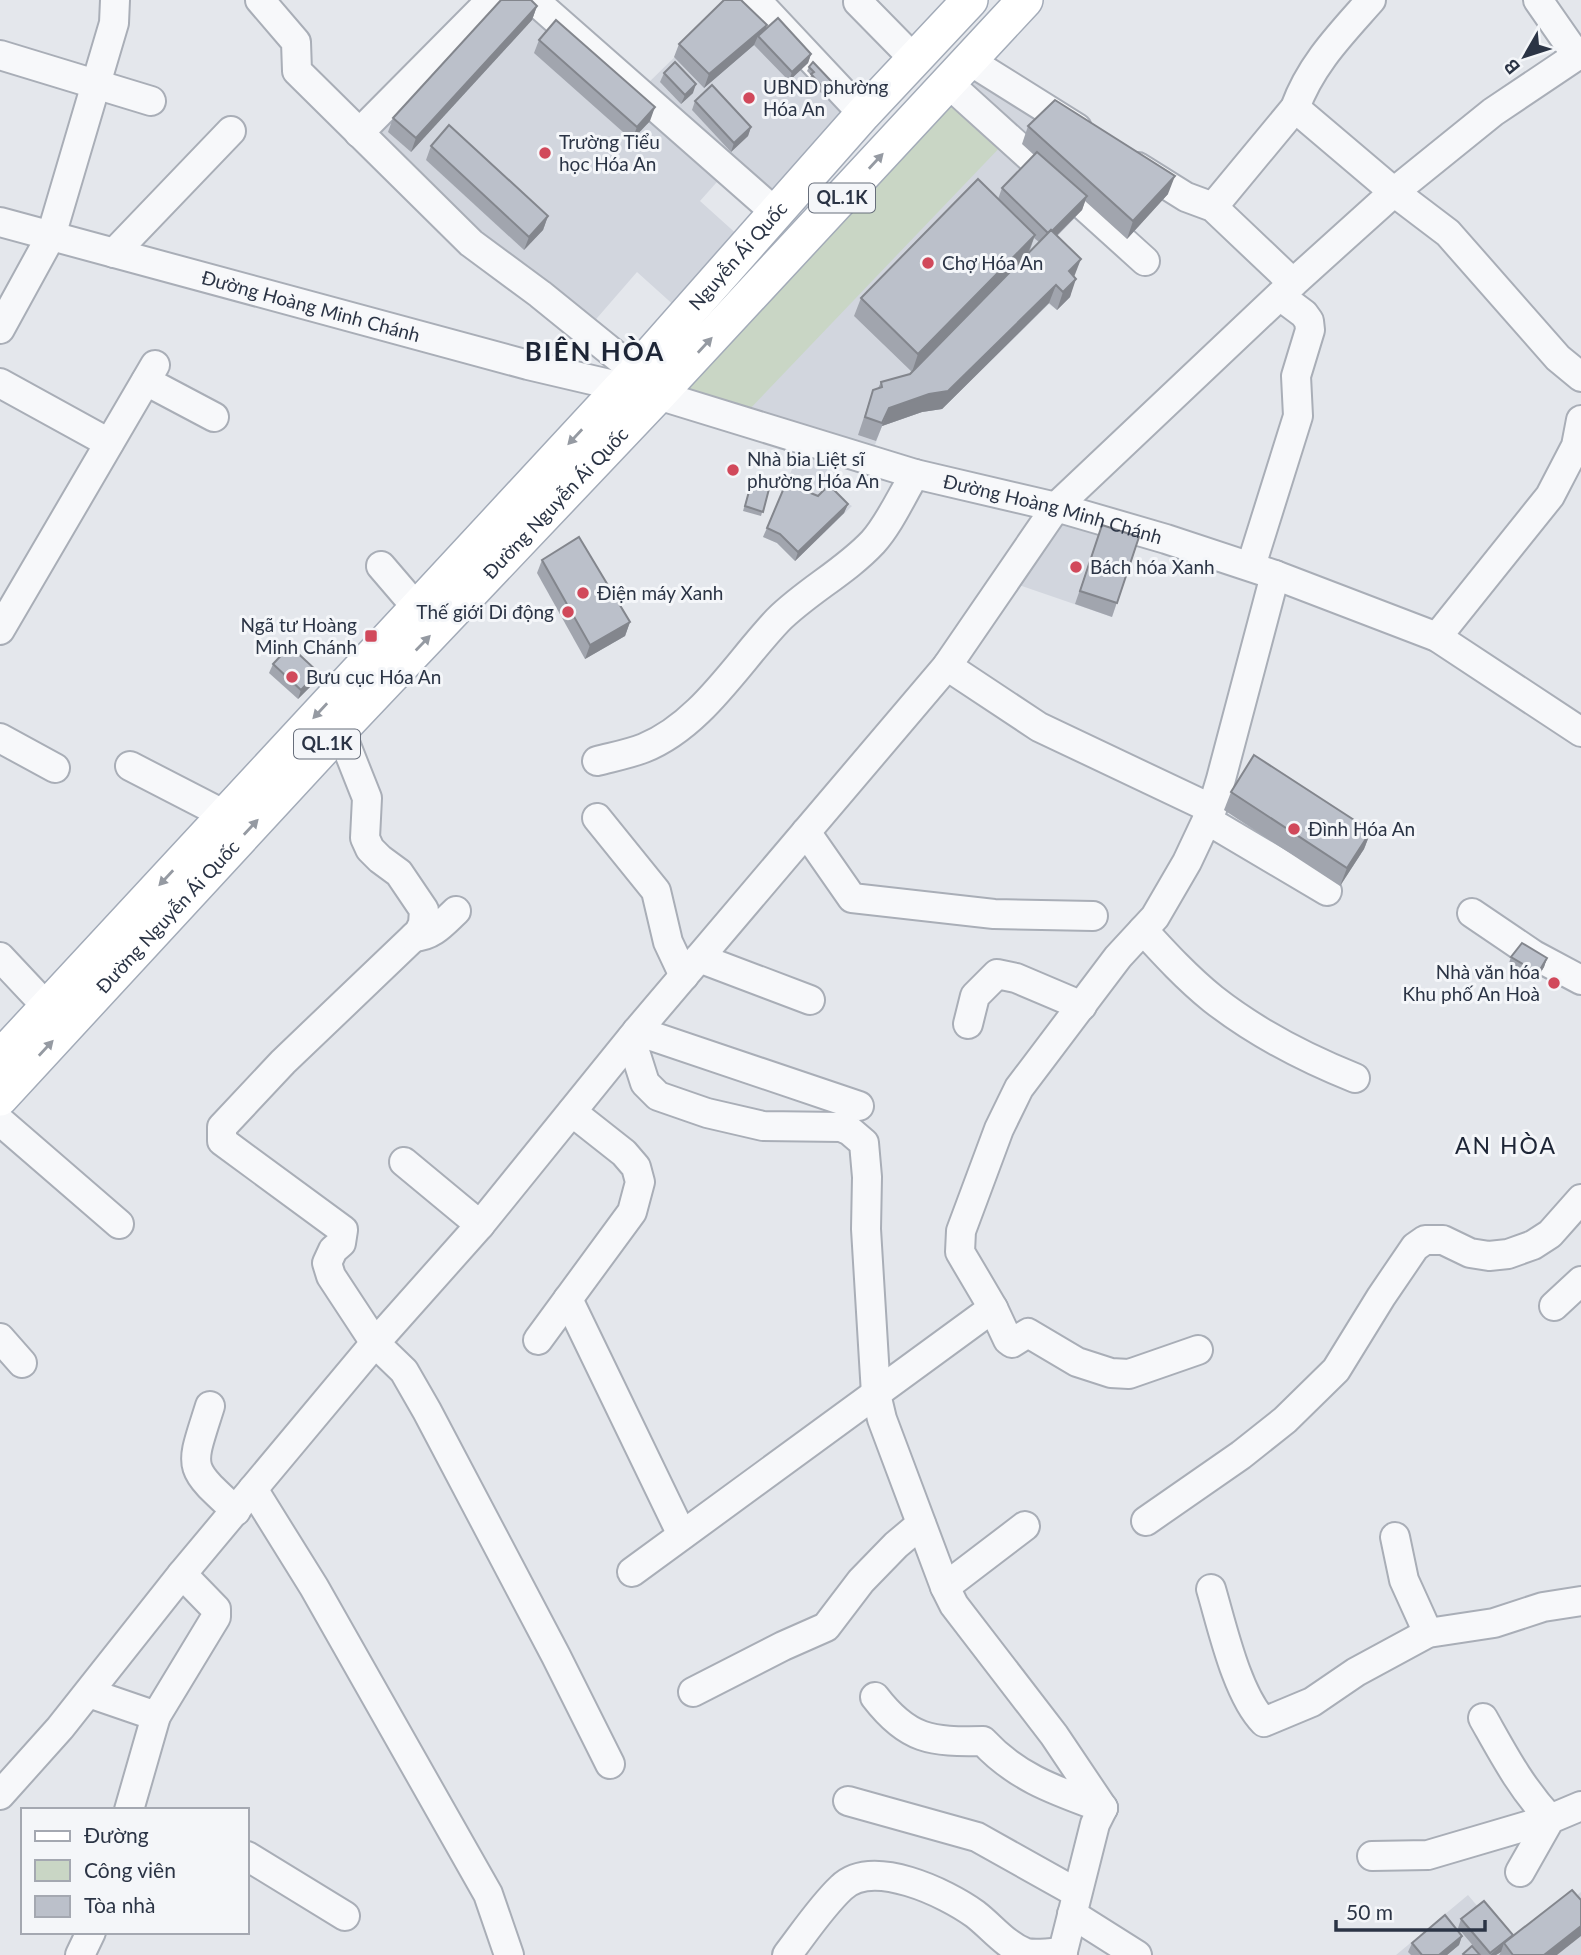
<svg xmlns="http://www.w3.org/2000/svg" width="1581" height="1955" viewBox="0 0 1581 1955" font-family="Lato,sans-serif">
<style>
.built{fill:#d2d6de}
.green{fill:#c9d6c5}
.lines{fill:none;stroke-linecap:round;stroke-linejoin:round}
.minor-casing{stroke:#a9aeb7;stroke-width:32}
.major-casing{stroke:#a3abb8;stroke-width:38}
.minor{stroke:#f7f8fa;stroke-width:28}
.major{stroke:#fff;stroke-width:35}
.wall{fill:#a1a5ae;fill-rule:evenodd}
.shaded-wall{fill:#83868d}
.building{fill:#bbc0ca;stroke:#83868d;stroke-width:2}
.oneway{fill:#959aa2}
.poi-dot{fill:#d1495b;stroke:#f4f6f9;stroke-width:2.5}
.labels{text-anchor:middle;stroke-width:6;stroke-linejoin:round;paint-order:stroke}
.shield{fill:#f4f6f9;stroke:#676e7b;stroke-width:2}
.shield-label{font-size:18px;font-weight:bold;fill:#2b3445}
.poi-label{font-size:19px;fill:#2b3445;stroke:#f4f6f9;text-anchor:start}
.street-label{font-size:19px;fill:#2b3445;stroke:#f4f6f9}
.quarter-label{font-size:23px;letter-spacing:2px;fill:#1d2536;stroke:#f4f6f9}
.district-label{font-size:26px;font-weight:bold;letter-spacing:2px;fill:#1d2536;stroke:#f4f6f9}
</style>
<rect width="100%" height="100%" fill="#e4e7ec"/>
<!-- built -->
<g class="built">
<polygon points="524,0 724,174 700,201 740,237 677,308 637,272 591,325 475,238 370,133"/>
<polygon points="728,5 775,27 852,110 773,201 644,87"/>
<polygon points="975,72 1168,194 1088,205 1045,248 1070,297 1057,310 1049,304 942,409 922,412 882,426 872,453 676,394"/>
<polygon points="802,446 831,455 822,489 852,506 795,561 777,543 763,537"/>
<polygon points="1059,515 1138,538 1112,617 1013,583"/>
<polygon points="1581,1892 1581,1955 1396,1955 1468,1895 1512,1947"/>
</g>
<!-- green -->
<polygon class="green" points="954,94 1006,141 745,414 676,394"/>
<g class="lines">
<!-- minor casing -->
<g class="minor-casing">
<g id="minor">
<polyline points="260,0 296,42 297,71 471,243 540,294 635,371"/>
<polyline points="534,0 776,213"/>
<polyline points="756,0 863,114"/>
<polyline points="1538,0 1577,56"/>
<polyline points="858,2 915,60"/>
<polyline points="0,55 151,101"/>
<polyline points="970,61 1077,128"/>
<polyline points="948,83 1145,261"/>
<polyline points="1295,108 1394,192 1448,233 1558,358 1581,377"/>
<polyline points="359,133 491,0"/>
<polyline points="1138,167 1186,197 1213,207 1293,283"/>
<path d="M 1213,207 L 1295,108 C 1311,64 1341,34 1371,0"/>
<path id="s1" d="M 0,222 L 528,365 L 622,387"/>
<polyline points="114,253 231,131"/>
<polyline points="0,329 51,236 114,23 115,0"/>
<polyline points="146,381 214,417"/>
<polyline points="0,383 109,443"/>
<path id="s2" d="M 658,395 L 915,474 L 1056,507 L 1166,539 L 1275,575 L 1437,637 L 1581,732"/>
<polyline points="381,566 417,608"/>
<polyline points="1251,566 1298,416 1296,376 1310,330 1309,321 1304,314 1280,296"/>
<polyline points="0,630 155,365"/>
<polyline points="1437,637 1550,496 1576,446 1581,420"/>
<polyline points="947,666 1039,727 1212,809"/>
<polyline points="340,730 367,798 365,838 370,849 380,859 399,873 424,910 423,924 419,932 283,1062 222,1127 222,1141 343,1230 341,1243 333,1250 327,1263 331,1276 375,1343 404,1371 427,1411 556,1656 610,1764"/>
<polyline points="0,738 55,768"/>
<path d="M 597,761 C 612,757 629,754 644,748 C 701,725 737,663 778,620 C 807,591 845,572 873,542 C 890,523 902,495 915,474"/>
<polyline points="130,766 225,815"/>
<polyline points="597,818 656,891 668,942 684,976"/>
<polyline points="1207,820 1327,891"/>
<polyline points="806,832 852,898 994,914 1093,916"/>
<polyline points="1472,913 1534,955 1581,980"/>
<path d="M 1143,930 C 1165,954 1187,978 1213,999 C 1255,1032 1305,1058 1355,1078"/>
<path d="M 414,937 C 433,936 443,923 456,911"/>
<polyline points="0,957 47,1007"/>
<polyline points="699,958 810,1000"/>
<polyline points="968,1024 975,996 997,974 1016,978 1082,1006"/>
<polyline points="637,1031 859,1106"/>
<polyline points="631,1039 645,1083 658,1096 707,1113 763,1126 841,1127 850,1131 864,1143 867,1177 866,1229 876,1394 882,1419 945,1587 954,1605 1054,1735 1103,1808"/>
<polyline points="0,1121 119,1224"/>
<polyline points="404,1162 480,1225"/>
<polyline points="568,1299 682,1535"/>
<polyline points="1554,1306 1581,1281"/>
<polyline points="0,1338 22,1363"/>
<polyline points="538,1340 632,1212 640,1182 636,1167 624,1153 572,1112"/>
<polyline points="1198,1350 1129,1374 1111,1373 1077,1362 1028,1333 1012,1343 1008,1340 993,1308 960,1252 961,1231 999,1129 1019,1088 1118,957 1155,917 1187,862 1212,809 1221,779 1275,575"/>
<path d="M 210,1406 C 190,1470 186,1465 236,1511"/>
<polyline points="253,1489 314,1587 488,1894 509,1955"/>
<polyline points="1146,1521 1241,1455 1285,1420 1336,1370 1381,1297 1415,1247 1425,1240 1443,1240 1470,1253 1489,1256 1508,1254 1533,1245 1550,1234 1581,1199"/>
<polyline points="1395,1537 1404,1580 1428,1633"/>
<polyline points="632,1572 993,1308"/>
<polyline points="945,1587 1025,1526"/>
<path d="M 1211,1589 C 1222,1626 1237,1695 1264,1722 L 1312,1702 L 1356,1672 L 1428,1633 L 1494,1623 L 1543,1607 L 1581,1601"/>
<polyline points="693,1692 783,1646 826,1627 861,1581 896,1545 921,1524"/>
<polyline points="89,1693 156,1716"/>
<path d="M 875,1697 C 908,1740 931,1742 983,1741 C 1017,1778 1057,1791 1103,1808"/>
<polyline points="0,1795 60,1728 182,1574 375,1343 480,1225 637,1031 947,666 1056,507 1293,283 1394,192 1493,112 1581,53"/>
<polyline points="848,1801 977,1837 1077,1893"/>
<polyline points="129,1810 156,1716 216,1617 216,1609 182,1574"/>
<polyline points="247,1856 345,1916"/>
<path d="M 1372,1856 L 1428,1855 L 1550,1819 C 1520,1786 1505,1757 1483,1718"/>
<polyline points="1520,1872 1550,1819 1581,1806"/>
<polyline points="1072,1914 1137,1955"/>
<polyline points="80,1955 91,1932"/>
<path d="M 787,1955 C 804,1933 821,1907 841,1888 C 872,1857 946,1893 975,1914 C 992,1927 1005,1945 1026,1953 C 1036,1955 1052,1953 1063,1952"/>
<polyline points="1062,1955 1095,1824 1103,1808"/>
</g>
</g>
<!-- major casing -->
<g class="major-casing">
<g id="major">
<path id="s3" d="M 0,1058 L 622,387 L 863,114 L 970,0"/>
<path id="s4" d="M 0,1098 L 340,730 L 658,395 L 1025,0"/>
</g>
</g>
<!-- minor -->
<use href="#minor" class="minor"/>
<!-- major -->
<use href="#major" class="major"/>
</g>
<!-- wall -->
<g class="wall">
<polygon points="537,6 532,20 411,152 388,132 393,118"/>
<polygon points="765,30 811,54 808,63 789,81 754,45 704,88 674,57 679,44"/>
<polygon points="539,40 650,121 632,140 534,53"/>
<polygon points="809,67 829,86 821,93 810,79 811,75 807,71"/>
<polygon points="664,73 693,93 681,104 660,82"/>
<polygon points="695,101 751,127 748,136 731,152 692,110"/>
<path d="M 1028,126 L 1168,194 L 1127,239 L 1085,201 L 1082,210 L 1057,236 L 1074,277 L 1070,297 L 1057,310 L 1049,303 L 942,409 L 922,412 L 882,426 L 876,441 L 858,435 L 873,390 L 878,388 L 881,382 L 910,374 L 912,372 L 854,316 L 861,298 L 998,199 L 1002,188 L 1034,155 L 1022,144 ZM 1034,238 L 1039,242 L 1029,253 Z"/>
<polygon points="431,146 548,216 543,230 524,250 426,160"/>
<polygon points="751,484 769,489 761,516 743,511"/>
<polygon points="818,496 848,504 844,513 795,561 777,543 763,537 767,528"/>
<polygon points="1102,525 1139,537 1112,617 1075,604"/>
<polygon points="542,560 630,622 625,636 585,659 537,573"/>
<polygon points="273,664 315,682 298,699 269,673"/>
<polygon points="1231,792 1371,831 1364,849 1340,886 1224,810"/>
<polygon points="1511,957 1547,958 1544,967 1535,982 1508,966"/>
<polygon points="1461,1919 1513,1935 1557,1955 1499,1955 1501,1952 1496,1955 1481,1955 1458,1928"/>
<polygon points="1462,1936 1459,1945 1447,1955 1411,1955 1408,1952 1412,1943"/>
</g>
<!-- shaded-wall -->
<g class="shaded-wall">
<polygon points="537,6 532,20 411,152 416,138"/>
<polygon points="767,25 762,39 758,36 754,45 704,88 709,74"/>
<polygon points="811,54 808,63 789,81 792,72"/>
<polygon points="831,81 829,86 821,93 823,88"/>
<polygon points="696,84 693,93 681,104 685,95"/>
<polygon points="655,107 650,121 632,140 637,127"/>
<polygon points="751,127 748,136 731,152 734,143"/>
<polygon points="1175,176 1168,194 1127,239 1133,221"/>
<polygon points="1087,196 1082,210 1044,248 1049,234"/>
<polygon points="548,216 543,230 524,250 529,237"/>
<polygon points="1035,235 1028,253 912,372 918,354"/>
<polygon points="1081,259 1074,277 1069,271"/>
<polygon points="1076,279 1070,297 1057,310 1063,292"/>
<polygon points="1056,285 1049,303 942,409 922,412 882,426 876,441 889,408"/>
<polygon points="848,504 844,513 795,561 798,552"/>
<polygon points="630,622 625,636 585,659 590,645"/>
<polygon points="318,672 315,682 298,699 301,690"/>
<polygon points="1371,831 1364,849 1340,886 1347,868"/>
<polygon points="1547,958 1544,967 1535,982 1538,973"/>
<polygon points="1581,1926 1581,1936 1557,1955 1544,1955"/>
<polygon points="1462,1936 1459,1945 1447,1955 1439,1955"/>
<polygon points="1504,1943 1501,1952 1496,1955 1490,1955"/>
</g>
<!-- building -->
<g class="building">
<polygon points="501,0 531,0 537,6 416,138 393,118"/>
<polygon points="724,0 741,0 767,25 709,74 679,44"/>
<polygon points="778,18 811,54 792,72 758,36"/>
<polygon points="556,20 655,107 637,127 539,40"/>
<polygon points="675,62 696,84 685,95 664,73"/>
<polygon points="813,62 831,81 823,88 811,74 814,72 809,67"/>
<polygon points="712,85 751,127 734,143 695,101"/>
<polygon points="1055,100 1175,176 1133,221 1028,126"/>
<polygon points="449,125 548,216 529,237 431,146"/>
<polygon points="1037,152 1087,196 1052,231 1051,230 1048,233 1002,188"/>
<polygon points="978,179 1035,235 918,354 861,298"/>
<polygon points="1051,230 1081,259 1069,271 1076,279 1063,292 1056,285 948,391 929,394 889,408 882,423 865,417 873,390 882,387 881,382 910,374"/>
<polygon points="786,483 818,496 829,485 848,504 798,552 780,534 767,528"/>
<polygon points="751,484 769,489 763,512 745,506"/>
<polygon points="1102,525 1139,537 1117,603 1080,591"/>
<polygon points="579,537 630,622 590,645 542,560"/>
<polygon points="290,646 318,672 301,690 273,664"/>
<polygon points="1254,755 1371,831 1347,868 1231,792"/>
<polygon points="1522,943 1547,958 1538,973 1511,957"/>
<polygon points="1572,1890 1581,1900 1581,1926 1544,1955 1513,1955 1504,1943"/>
<polygon points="1484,1901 1513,1935 1490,1953 1461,1919"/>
<polygon points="1445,1915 1462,1936 1439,1955 1422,1955 1412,1943"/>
<polygon points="1472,1946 1480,1955 1464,1955 1463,1954"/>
</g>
<!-- one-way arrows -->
<defs><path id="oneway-solid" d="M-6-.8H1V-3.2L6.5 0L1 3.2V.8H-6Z" transform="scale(1.75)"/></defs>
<g class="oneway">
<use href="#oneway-solid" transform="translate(876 161) rotate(-47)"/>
<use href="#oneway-solid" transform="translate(705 345) rotate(-47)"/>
<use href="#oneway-solid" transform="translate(575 437) rotate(133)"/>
<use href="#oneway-solid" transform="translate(423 643) rotate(-46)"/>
<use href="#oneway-solid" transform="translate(320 711) rotate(133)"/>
<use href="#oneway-solid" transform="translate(251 827) rotate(-47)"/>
<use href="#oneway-solid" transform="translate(166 878) rotate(133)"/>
<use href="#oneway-solid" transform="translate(46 1048) rotate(-47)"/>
</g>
<!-- markers -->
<g class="poi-dot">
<circle cx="749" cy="98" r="7"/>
<circle cx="545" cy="153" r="7"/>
<circle cx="928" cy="263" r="7"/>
<circle cx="733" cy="470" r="7"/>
<circle cx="1076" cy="567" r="7"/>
<circle cx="583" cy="593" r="7"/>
<circle cx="568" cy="612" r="7"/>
<rect x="364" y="629" width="14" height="14" rx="3.5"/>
<circle cx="292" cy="677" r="7"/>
<circle cx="1294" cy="829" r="7"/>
<circle cx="1554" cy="983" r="7"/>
</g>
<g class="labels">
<!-- shield labels -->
<g class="shield">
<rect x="809" y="183.5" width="66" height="29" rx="5"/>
<rect x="294" y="729.5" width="66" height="29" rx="5"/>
</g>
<g class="shield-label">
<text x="842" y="204">QL.1K</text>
<text x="327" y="750">QL.1K</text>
</g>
<!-- poi labels -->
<g class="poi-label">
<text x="763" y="94">UBND phường<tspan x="763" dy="22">Hóa An</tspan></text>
<text x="559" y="149">Trường Tiểu<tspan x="559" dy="22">học Hóa An</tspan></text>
<text x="942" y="270">Chợ Hóa An</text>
<text x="747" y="466">Nhà bia Liệt sĩ<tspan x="747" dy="22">phường Hóa An</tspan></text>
<text x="1090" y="574">Bách hóa Xanh</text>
<text x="597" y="600">Điện máy Xanh</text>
<text x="554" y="619" text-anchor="end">Thế giới Di động</text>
<text x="357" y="632" text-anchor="end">Ngã tư Hoàng<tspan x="357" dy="22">Minh Chánh</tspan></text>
<text x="306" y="684">Bưu cục Hóa An</text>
<text x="1308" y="836">Đình Hóa An</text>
<text x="1540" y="979" text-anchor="end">Nhà văn hóa<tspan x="1540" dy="22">Khu phố An Hoà</tspan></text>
</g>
<!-- street labels -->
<g class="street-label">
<text dy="7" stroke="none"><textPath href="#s3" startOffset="1090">Nguyễn Ái Quốc</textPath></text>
<text dy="7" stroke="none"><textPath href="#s1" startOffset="322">Đường Hoàng Minh Chánh</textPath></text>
<text dy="7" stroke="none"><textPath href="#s4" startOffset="814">Đường Nguyễn Ái Quốc</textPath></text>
<text dy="7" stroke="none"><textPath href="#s2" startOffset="411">Đường Hoàng Minh Chánh</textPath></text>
<text dy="7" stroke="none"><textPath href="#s4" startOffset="247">Đường Nguyễn Ái Quốc</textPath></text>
</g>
<!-- quarter labels -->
<g class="quarter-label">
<text x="1506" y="1154">AN HÒA</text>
</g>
<!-- district labels -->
<g class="district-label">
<text x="595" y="361">BIÊN HÒA</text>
</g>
</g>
<!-- legend -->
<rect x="21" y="1808" width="228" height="126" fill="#f4f6f9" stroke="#a4a8b1" stroke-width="2"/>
<rect x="35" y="1831" width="35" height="10" fill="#ffffff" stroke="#a4a8b1" stroke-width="2"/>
<text x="84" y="1843" font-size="21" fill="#2b3445">Đường</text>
<rect x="35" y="1860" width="35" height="21" fill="#c9d6c5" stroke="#a4a8b1" stroke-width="2"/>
<text x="84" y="1878" font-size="21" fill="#2b3445">Công viên</text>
<rect x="35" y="1896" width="35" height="21" fill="#bbc0ca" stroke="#a4a8b1" stroke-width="2"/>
<text x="84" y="1913" font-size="21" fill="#2b3445">Tòa nhà</text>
<!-- north arrow -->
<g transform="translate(1525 56) rotate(231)" stroke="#f4f6f9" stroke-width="5" paint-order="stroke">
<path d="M0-5L12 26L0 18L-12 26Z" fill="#2b3445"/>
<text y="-10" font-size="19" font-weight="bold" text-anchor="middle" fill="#2b3445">B</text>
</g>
<!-- scale -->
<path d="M1336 1920v10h149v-10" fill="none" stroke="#2b3445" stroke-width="3.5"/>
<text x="1346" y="1920" font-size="21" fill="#2b3445" stroke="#f4f6f9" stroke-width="5" paint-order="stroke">50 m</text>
</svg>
